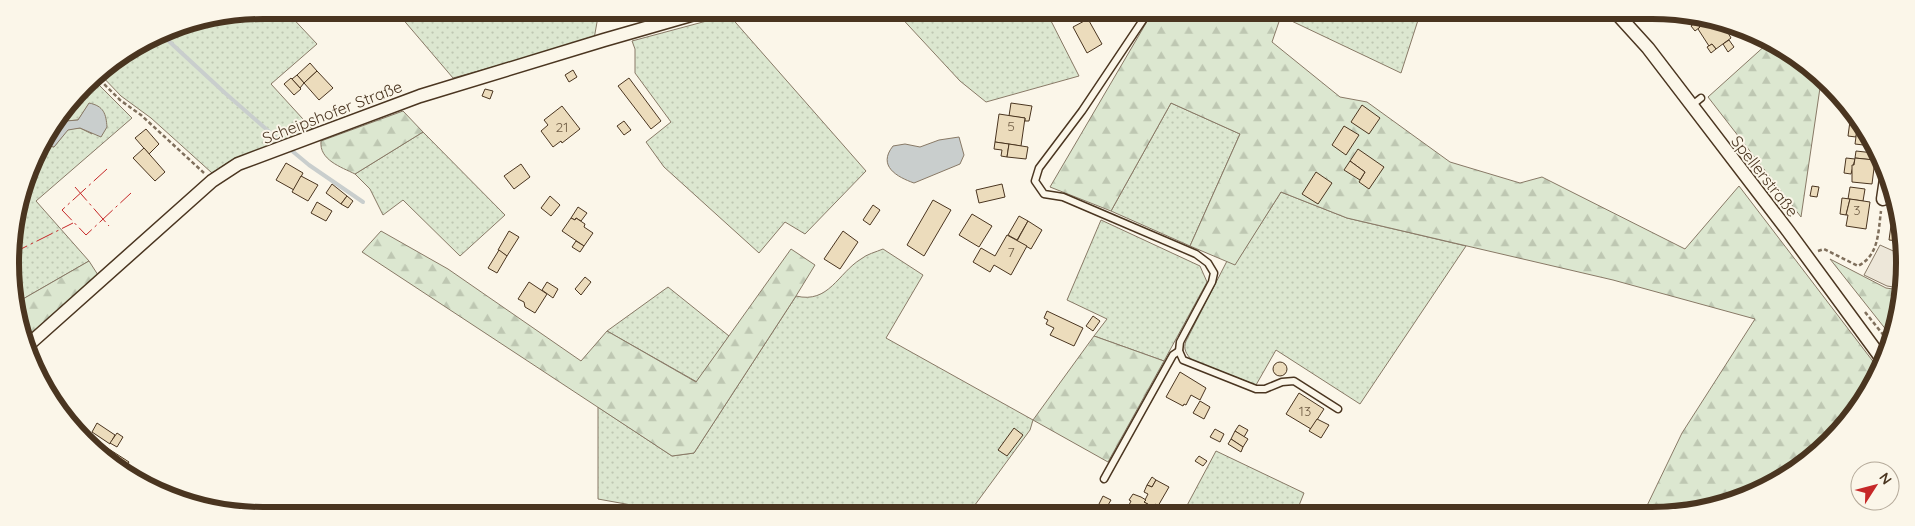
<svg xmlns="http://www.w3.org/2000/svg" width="1915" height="526" viewBox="0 0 1915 526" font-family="Quicksand,sans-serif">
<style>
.grass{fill:url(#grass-dots);stroke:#887966}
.forest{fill:url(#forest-firs);stroke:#887966}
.parking{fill:#ede7d9;stroke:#887966}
.water{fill:#c9cecd;stroke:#887966}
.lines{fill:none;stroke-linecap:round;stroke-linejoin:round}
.stream{stroke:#c9cecd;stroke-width:4}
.building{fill:#ecdcbc;stroke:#4a3520}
.lane-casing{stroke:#4a3520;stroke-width:9}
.street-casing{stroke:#4a3520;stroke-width:15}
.path{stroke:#7f6f5c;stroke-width:2.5;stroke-dasharray:4 2.5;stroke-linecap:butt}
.lane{stroke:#fbf6e9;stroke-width:6}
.street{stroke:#fbf6e9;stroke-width:12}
.power{stroke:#c62828;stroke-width:1;stroke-dasharray:18 4 2.5 4;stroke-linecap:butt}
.labels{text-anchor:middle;stroke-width:4;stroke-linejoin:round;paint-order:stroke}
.number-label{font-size:14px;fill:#725f47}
.street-label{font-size:16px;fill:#4a3520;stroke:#fbf6e9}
.rim{fill:none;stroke:#4a3520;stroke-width:6}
</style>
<defs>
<pattern id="grass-dots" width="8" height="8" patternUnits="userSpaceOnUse" patternTransform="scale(1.25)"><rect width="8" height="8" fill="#dce7d0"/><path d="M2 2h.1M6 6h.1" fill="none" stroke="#bec7b2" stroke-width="1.8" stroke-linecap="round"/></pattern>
<pattern id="forest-firs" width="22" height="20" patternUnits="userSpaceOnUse" patternTransform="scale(1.25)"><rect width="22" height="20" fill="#dce7d0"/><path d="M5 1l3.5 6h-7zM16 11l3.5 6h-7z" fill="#bec7b2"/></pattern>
</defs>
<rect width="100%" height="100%" fill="#fbf6e9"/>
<!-- grass -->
<g class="grass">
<polygon points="263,10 285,10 317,44 271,84 313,130 229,162 212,173 151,118 121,96 98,72 164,31 168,35 175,28"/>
<polygon points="395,10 599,11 594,39 453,78"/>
<polygon points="896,12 1047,13 1079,76 986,102 960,81"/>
<polygon points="1282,13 1420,14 1401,73 1281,16"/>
<polygon points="729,15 866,171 805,234 785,222 759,253 664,167 646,142 671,122 635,73 635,49 632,41"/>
<polygon points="92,78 132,118 36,201 89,261 16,303 11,246 36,151 42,144 54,147 68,129 80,128 92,134 89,104 78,120 66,121 60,120"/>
<polygon points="1171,103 1240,134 1190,246 1111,211"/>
<polygon points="423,132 505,215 460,256 403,200 383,215 370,189 355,174"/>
<path d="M 1281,192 L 1347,218 L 1466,246 L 1360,404 L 1276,350 L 1256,385 L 1192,360 C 1186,354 1183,349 1186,341 L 1227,261 L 1235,264 Z"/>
<polygon points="1101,220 1200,266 1207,282 1164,361 1094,336 1107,319 1067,300"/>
<path d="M 883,249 L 923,275 L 886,338 L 1033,420 L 1030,430 L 969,513 L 670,512 L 598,499 L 598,407 L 672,456 L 694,453 L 796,296 C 829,304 838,273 861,259 C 867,254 876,252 883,249 Z"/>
<polygon points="668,287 729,336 697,382 607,331"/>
<polygon points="1216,451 1304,493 1296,513 1183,513"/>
</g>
<!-- forest -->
<g class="forest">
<polygon points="1152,13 1282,13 1272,42 1340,97 1367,102 1450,162 1520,183 1542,177 1685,249 1739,186 1875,364 1878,372 1871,389 1819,453 1749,497 1685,514 1643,514 1682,433 1755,319 1613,280 1347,218 1281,192 1235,265 1190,246 1240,134 1171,103 1111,211 1050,187"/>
<polygon points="1768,43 1792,52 1821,81 1801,217 1708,97"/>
<path d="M 403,111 L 423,132 L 355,174 C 341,167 319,160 321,141 Z"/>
<polygon points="381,231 448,269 581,361 607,331 696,382 791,249 815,265 796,296 694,453 672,456 362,252"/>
<polygon points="1830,259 1886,288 1900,290 1900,312 1891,336"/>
<polygon points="89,261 98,275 24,340 19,329 16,303"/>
<polygon points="1094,336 1164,361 1108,462 1033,420"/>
</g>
<!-- parking -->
<polygon class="parking" points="1880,245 1900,254 1900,288 1887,286 1864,275"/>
<!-- water -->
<g class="water">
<path d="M 89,103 C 104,106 106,114 107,127 L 101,137 L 80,128 L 68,130 L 54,147 L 42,144 L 60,120 L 66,121 L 78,120 Z"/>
<path d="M 959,137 L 964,155 L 960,164 L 914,183 C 897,177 877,166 893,146 L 905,144 L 920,147 L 939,140 Z"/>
</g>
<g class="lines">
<!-- stream -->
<g class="stream">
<polyline points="160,33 225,93 281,142"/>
<polyline points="291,150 309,165 363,202"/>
</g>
</g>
<!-- building -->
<g class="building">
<polygon points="1704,16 1723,24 1731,38 1716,49 1712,44 1709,46 1698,29 1700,27 1696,22"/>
<polygon points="1088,19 1102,44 1087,53 1073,27"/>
<polygon points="1696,22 1700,27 1695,31 1691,26"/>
<polygon points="1729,40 1734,47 1728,52 1723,44"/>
<polygon points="1712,44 1716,49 1711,53 1707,47"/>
<polygon points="310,63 317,71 304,83 297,75"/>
<polygon points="573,70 577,77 569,82 565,75"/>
<polygon points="317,71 333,88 319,100 304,83"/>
<polygon points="297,75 304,83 300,88 292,79"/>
<polygon points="291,78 301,89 294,95 284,84"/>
<polygon points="629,78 661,121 651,129 618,86"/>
<polygon points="485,89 493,91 490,99 482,96"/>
<polygon points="1011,103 1032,106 1029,121 1025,121 1025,118 1009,116"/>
<polygon points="1362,105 1380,118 1369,134 1351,122"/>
<polygon points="562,106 580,129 562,143 561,141 553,147 541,131 548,125 544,120"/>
<polygon points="999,114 1025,118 1021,146 995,142"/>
<polygon points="624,121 631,130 624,135 617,126"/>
<polygon points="1850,121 1858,123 1856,137 1848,136"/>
<polygon points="1858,122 1862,122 1872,146 1855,144"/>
<polygon points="1344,126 1359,135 1346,155 1332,145"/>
<polygon points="146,129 159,144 149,154 135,138"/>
<polygon points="995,142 1009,144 1007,157 1001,156 1002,150 994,149"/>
<polygon points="1009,144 1028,147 1026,159 1007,157"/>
<polygon points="144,148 165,172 155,181 133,158"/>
<polygon points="1358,149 1384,167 1369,189 1359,182 1365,172 1350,161"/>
<polygon points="1856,151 1874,153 1873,160 1855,158"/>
<polygon points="1846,158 1855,159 1851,174 1844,173"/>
<polygon points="1855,158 1875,160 1872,184 1852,182 1852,165 1854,165"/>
<polygon points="1350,161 1365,172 1360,180 1344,170"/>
<polygon points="286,163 303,173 294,190 276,180"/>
<polygon points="521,164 530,177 514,189 504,176"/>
<polygon points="1316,172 1332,183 1318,204 1302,194"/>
<polygon points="301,176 318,185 308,201 292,192"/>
<polygon points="332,184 347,196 341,204 326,193"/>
<polygon points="1002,184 1005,197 979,203 976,190"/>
<polygon points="1812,186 1819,187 1817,197 1810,196"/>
<polygon points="1850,187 1865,189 1863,201 1848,199"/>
<polygon points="347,196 353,201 348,208 341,204"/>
<polygon points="550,196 560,205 551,216 541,208"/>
<polygon points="1842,198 1850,199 1846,215 1840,214"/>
<polygon points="1850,199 1870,202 1866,229 1846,226 1848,215 1846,215"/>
<polygon points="933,200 951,210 924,256 907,245"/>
<polygon points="317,202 332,211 326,221 311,213"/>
<polygon points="873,205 880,210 870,225 863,220"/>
<polygon points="578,207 587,213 581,221 576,218 575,220 571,218"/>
<polygon points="1893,211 1899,212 1900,213 1900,241 1889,240"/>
<polygon points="972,214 992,226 979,247 959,235"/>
<polygon points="1019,216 1028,221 1017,240 1008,235"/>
<polygon points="571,218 575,220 576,218 585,224 584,227 593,233 584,246 562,231"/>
<polygon points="1028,221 1042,230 1031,249 1017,241"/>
<polygon points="509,231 519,237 507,256 498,250"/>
<polygon points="843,231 858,242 840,269 824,259"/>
<polygon points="1007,235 1027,246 1011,275 994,265 990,272 973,262 981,248 995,256"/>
<polygon points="576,241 584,246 580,252 572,247"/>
<polygon points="499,250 507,256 497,273 488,268"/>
<polygon points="585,277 591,282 581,295 575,289"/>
<polygon points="529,282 547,294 535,313 525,307 524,302 518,299"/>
<polygon points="547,282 558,289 553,298 542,290"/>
<polygon points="1047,311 1083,328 1074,346 1050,335 1054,328 1046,324 1048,320 1044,318"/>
<polygon points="1093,316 1100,321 1093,331 1086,326"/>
<circle cx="1280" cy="369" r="7"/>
<polygon points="1180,372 1206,388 1200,400 1191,395 1186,405 1184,404 1183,406 1166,397"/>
<polygon points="1299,393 1324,409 1311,429 1286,414"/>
<polygon points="1200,401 1210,407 1204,419 1193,413"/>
<polygon points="1317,419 1329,425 1321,438 1309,431"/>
<polygon points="97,423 115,435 110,444 92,432"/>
<polygon points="1239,425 1248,430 1244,437 1235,431"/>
<polygon points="1014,428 1023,435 1007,456 998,450"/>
<polygon points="1215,429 1224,434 1220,442 1210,437"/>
<polygon points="81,431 129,462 123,471 80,432"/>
<polygon points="1235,431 1248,439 1243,447 1231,439"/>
<polygon points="117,433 123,437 117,447 110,443"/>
<polygon points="1231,439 1243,447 1241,452 1228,444"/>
<polygon points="1199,456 1207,461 1203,466 1195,461"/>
<polygon points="1152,477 1156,480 1152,487 1147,485"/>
<polygon points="1156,480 1169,487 1158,506 1155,504 1153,507 1144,502 1148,494 1144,492 1147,485 1152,487"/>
<polygon points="1133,494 1141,497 1146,500 1144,502 1164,513 1125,513 1131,501 1129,500"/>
<polygon points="1103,496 1111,500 1104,512 1097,508"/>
</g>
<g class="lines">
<!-- lane casing -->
<g class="lane-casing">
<g id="lane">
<polyline points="1146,13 1143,20 1082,111 1039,168 1035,181 1044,194 1063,197 1196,254 1208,263 1214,273 1212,282 1180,342 1179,351 1183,360 1256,389 1265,389 1282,382 1294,381 1338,409"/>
<polyline points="1691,106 1701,98"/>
<polyline points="1104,479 1173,355 1179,351"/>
</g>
</g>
<!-- street casing -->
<g class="street-casing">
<g id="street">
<polyline points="1618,15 1648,48 1788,231 1882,359"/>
<polyline points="1883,199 1886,179"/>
<polyline points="27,346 212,181 238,164 420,96 604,40 705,11"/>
</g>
</g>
<!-- path -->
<g class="path">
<polyline points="95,75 120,100 141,115 204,173"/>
<path d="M 1818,251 L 1824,249 L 1858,266 C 1879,255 1878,233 1881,211"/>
<polyline points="1865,312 1889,342"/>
</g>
<!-- lane -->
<use href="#lane" class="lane"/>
<!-- street -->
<use href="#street" class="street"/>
<!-- power -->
<g class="power">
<polyline points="107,169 62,210 86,235 131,193"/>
<polyline points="75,187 109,226"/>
<polyline points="11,254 73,223"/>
</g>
</g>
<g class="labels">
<!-- number labels -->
<g class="number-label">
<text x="1011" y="131">5</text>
<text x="562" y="132">21</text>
<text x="1857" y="215">3</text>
<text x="1011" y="257">7</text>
<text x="1305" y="416">13</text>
</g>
<!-- street labels -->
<g class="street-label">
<text transform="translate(332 112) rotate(-21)" y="6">Scheipshofer Straße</text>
<text transform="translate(1765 176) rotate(52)" y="6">Spellerstraße</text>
</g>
</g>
<!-- crop -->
<path d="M0 0H1915V526H0ZM263 19H1652A244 244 0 0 1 1896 263V263A244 244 0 0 1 1652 507H263A244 244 0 0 1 19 263V263A244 244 0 0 1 263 19Z" fill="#fbf6e9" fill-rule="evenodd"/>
<path class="rim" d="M263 19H1652A244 244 0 0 1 1896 263V263A244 244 0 0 1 1652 507H263A244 244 0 0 1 19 263V263A244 244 0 0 1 263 19Z"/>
<!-- north arrow -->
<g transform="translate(1875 486) rotate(54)"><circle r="24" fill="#fbf6e9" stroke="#b4a999"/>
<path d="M0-4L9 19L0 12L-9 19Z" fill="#c62828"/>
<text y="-8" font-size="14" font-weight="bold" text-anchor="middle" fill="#4a3520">N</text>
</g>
</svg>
